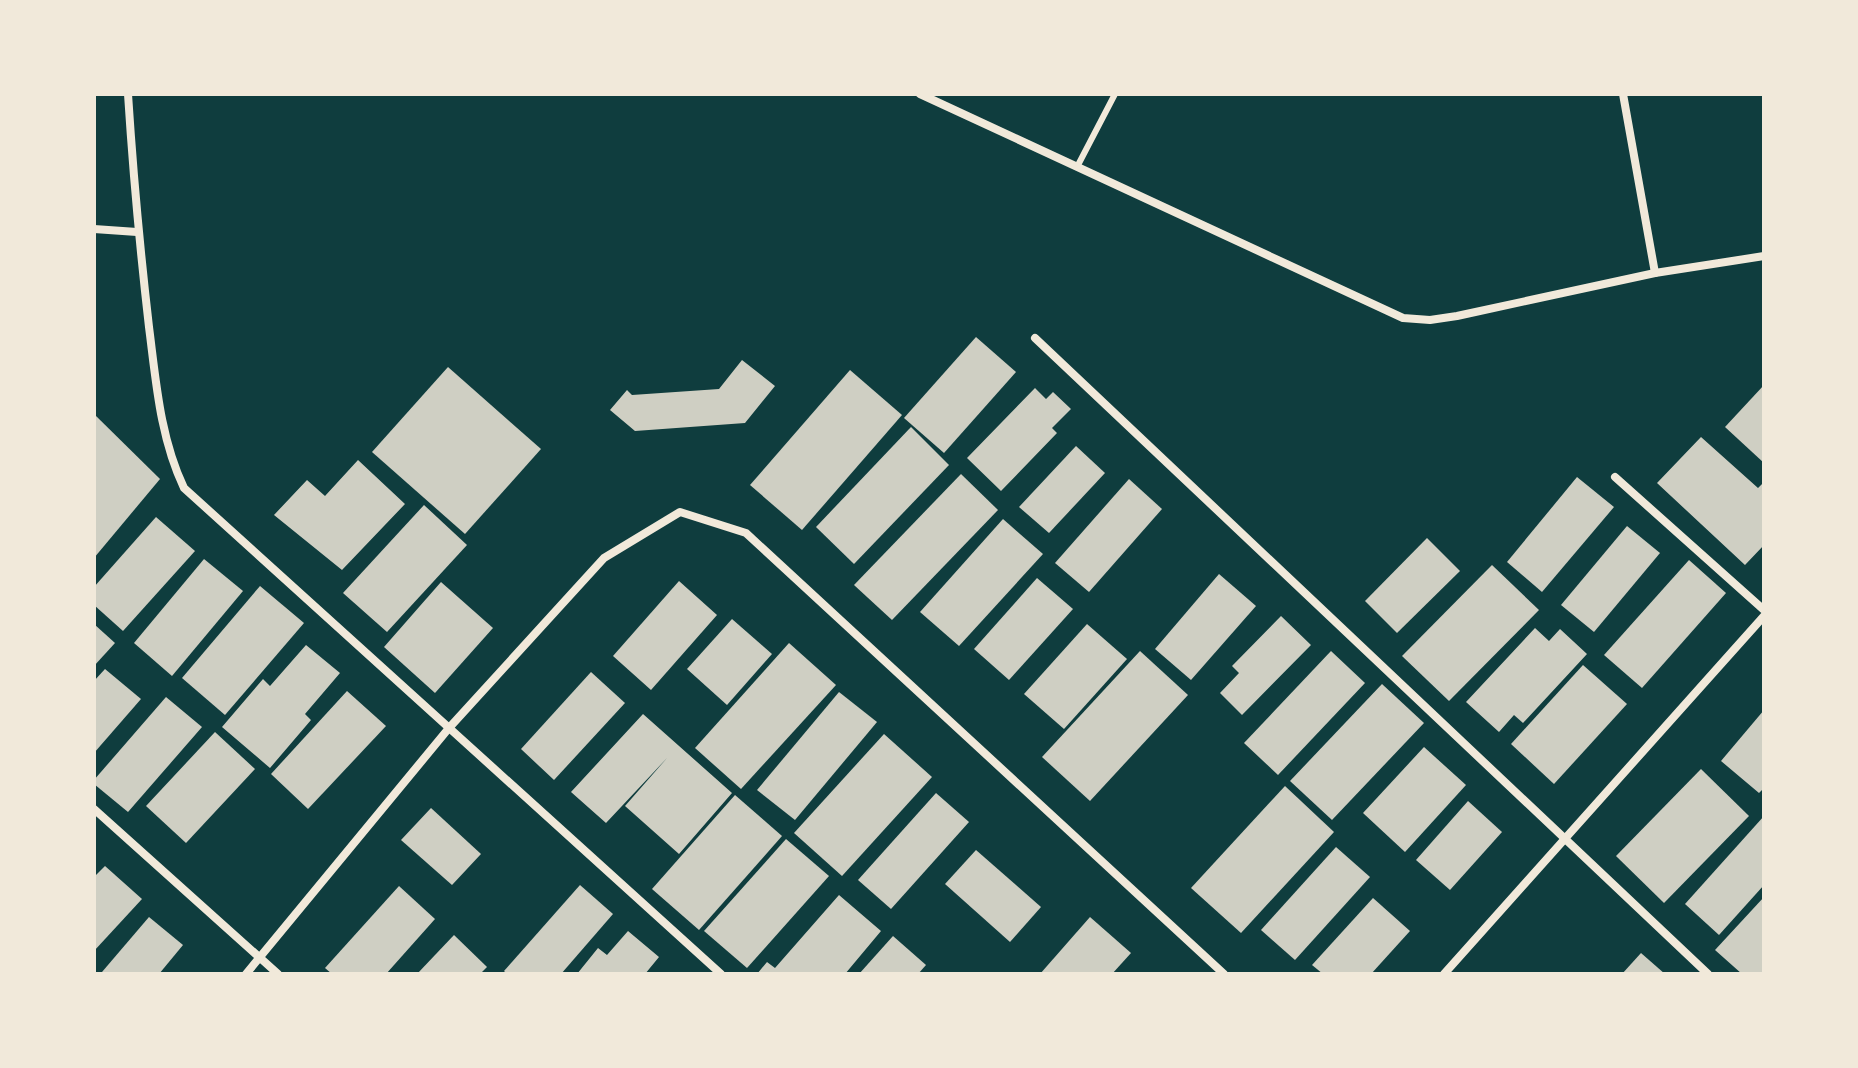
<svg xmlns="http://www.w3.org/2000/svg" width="1858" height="1068" viewBox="0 0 1858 1068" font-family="Mulish,sans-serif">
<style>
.building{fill:#cfcfc3}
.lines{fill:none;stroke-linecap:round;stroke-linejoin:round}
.service{stroke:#f1e9da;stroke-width:6}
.minor{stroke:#f1e9da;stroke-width:8}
</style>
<rect width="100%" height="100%" fill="#0f3d3e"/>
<!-- building -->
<g class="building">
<polygon points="976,337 1016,372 944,453 904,418"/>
<polygon points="742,360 775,386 745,423 635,431 610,410 627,390 632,395 719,389"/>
<polygon points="448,367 541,449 465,534 372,452"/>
<polygon points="850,370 902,415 802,530 750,485"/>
<polygon points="1764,385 1764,463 1725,427"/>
<polygon points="1035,388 1046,399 1053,392 1071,409 1052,428 1057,433 1001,491 967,458"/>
<polygon points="94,414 160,479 94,558"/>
<polygon points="911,427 949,465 854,564 816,527"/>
<polygon points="1701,437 1758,488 1764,482 1764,545 1745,565 1657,483"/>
<polygon points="1076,446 1105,473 1049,533 1019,507"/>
<polygon points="358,460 405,504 342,570 274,515 307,480 325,496"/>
<polygon points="961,474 998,510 892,620 854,585"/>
<polygon points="1577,477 1614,507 1542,592 1507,562"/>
<polygon points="1129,479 1162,509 1089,592 1055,563"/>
<polygon points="424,505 467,545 387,632 343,593"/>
<polygon points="156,517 195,551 123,631 94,605 94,587"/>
<polygon points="1003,519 1043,554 959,646 920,612"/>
<polygon points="1627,526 1660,553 1594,632 1561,605"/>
<polygon points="1427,538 1460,571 1397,633 1365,601"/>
<polygon points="204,559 243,591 172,676 134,643"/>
<polygon points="1689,560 1726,593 1642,688 1604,655"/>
<polygon points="1492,565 1539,610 1449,701 1402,656"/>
<polygon points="1219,574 1256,606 1191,680 1155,649"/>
<polygon points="1037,578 1073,609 1009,680 974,649"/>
<polygon points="679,581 717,615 651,690 613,656"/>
<polygon points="441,582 493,628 435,693 384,647"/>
<polygon points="260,586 304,623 225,715 182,678"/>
<polygon points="1281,616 1311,645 1242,715 1220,693 1239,673 1232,666"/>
<polygon points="732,619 772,654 727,705 687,669"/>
<polygon points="94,624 115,643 94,666"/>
<polygon points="1087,624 1127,659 1064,729 1024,694"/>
<polygon points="1535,628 1549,641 1560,629 1587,654 1523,723 1514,715 1499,732 1466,702"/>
<polygon points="789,643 836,685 741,789 695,748"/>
<polygon points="306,645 340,673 305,714 311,720 270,768 222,727 263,679 270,686"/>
<polygon points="1140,651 1188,695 1090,801 1042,757"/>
<polygon points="1331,651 1365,683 1278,775 1244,743"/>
<polygon points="1583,665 1627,704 1554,784 1511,744"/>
<polygon points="105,669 141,699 94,753 94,681"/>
<polygon points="591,672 625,703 554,780 521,749"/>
<polygon points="1382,684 1424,723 1332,820 1290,781"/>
<polygon points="347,691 386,726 308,809 271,774"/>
<polygon points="839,692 877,722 795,820 757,790"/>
<polygon points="166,697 202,727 128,812 94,784 94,780"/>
<polygon points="1764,710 1764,788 1759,793 1721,761"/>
<polygon points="643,714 732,793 679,854 625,806 667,758 606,823 571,792"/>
<polygon points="215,732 255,769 186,843 146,806"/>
<polygon points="884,734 932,777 842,876 794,833"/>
<polygon points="1424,747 1466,785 1405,852 1363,813"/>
<polygon points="1701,769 1749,816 1664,903 1616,856"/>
<polygon points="1285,786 1334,832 1241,933 1191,888"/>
<polygon points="936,793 969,822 891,909 858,880"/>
<polygon points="735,795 782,836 699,930 652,889"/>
<polygon points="1468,801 1502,832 1450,890 1416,860"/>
<polygon points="431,808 481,854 452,885 401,840"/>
<polygon points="1764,816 1764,885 1719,935 1685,904"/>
<polygon points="786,839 829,876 747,968 704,931"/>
<polygon points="1336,847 1370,877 1295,960 1261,930"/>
<polygon points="976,850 1041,907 1010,942 945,884"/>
<polygon points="105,866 142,899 94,951 94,877"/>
<polygon points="580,885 613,914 561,974 507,974 504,971"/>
<polygon points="399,886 435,919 386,974 332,974 325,968"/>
<polygon points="839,895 881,931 845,974 757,974 767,962 775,968"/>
<polygon points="1764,897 1764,974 1742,974 1715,950"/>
<polygon points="1373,898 1410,931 1371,974 1323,974 1312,965"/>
<polygon points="149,917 183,945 159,974 105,974 102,972"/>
<polygon points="1090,917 1131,953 1112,974 1040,974"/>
<polygon points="628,931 659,957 645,974 577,974 598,948 607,955"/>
<polygon points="454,935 487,967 480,974 417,974"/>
<polygon points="893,936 926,965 918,974 859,974"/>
<polygon points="1641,953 1665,974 1622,974"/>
</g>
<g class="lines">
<!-- service -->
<polyline class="service" points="1077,167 1115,94"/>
<!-- minor -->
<g class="minor">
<path d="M 128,94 C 133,172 140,249 149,327 C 156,381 160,438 184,488 L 721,974"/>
<polyline points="920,94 1403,318 1430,320 1457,316 1655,273 1764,256"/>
<polyline points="1623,94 1655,273"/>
<polyline points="94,229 137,232"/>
<polyline points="1035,338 1708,974"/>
<polyline points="1615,477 1764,610"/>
<polyline points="94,809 278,974"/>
<polyline points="246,974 449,728 604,558 680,512 746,533 1224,974"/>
<polyline points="1444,974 1764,616"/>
</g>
</g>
<!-- border -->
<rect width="1858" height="1068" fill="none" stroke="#f1e9da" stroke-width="192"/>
</svg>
